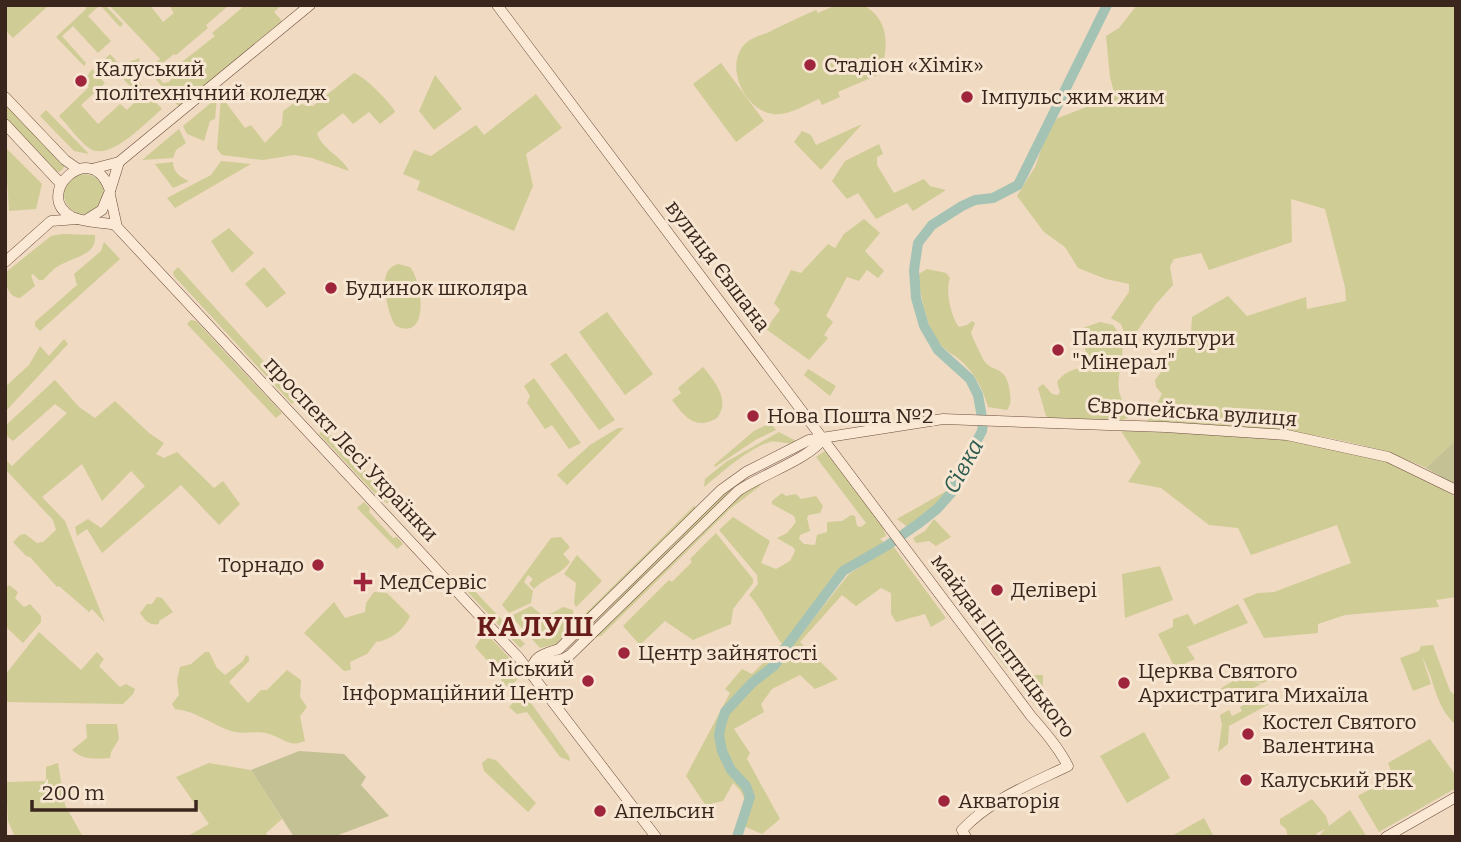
<svg xmlns="http://www.w3.org/2000/svg" width="1461" height="842" viewBox="0 0 1461 842" font-family="Bitter,serif">
<style>
.green{fill:#cfcc95}
.cemetery{fill:#c4c195}
.lines{fill:none;stroke-linecap:round;stroke-linejoin:round}
.river{stroke:#a5c3b5;stroke-width:10}
.secondary-casing{stroke:#6d4c3b;stroke-width:11}
.secondary{stroke:#fbe9d6;stroke-width:10}
.poi-dot{fill:#9e253b;stroke:#f7e6d2;stroke-width:2.5}
.labels{text-anchor:middle;stroke-width:6;stroke-linejoin:round;paint-order:stroke}
.poi-label{font-size:21px;fill:#3a261d;stroke:#f7e6d2;text-anchor:start}
.street-label{font-size:21px;fill:#3a261d;stroke:#f7e6d2}
.water-label{font-size:23px;font-style:italic;fill:#2c5b50;stroke:#f7e6d2}
.district-label{font-size:28px;font-weight:bold;letter-spacing:2px;fill:#691d1a;stroke:#f7e6d2}
</style>
<rect width="100%" height="100%" fill="#f0dac2"/>
<!-- green -->
<g class="green">
<polygon points="5,5 49,5 13,38 5,30"/>
<polygon points="86,5 105,5 123,24 120,27 100,5 88,16 111,41 98,53 73,26 62,36 86,63 84,66 56,37 86,9"/>
<polygon points="109,5 150,5 163,22 174,13 169,5 227,7 206,25 208,28 176,55 174,54 164,62 167,65 156,74 163,83 169,82 176,73 173,69 215,36 212,33 242,8 240,5 282,5 274,12 282,21 179,107 148,70 160,59"/>
<path d="M 836,5 L 863,5 C 890,19 889,48 880,74 L 838,92 L 840,97 L 822,105 L 819,99 C 805,105 788,116 773,114 C 745,111 722,64 747,42 C 752,38 761,35 767,33 C 783,25 799,17 816,10 L 818,13 Z"/>
<path d="M 1137,5 L 1456,5 L 1456,440 L 1426,468 C 1339,428 1241,427 1147,421 L 1162,394 L 1156,387 L 1155,380 L 1191,333 L 1192,317 L 1228,296 L 1247,316 L 1306,297 L 1307,309 L 1346,301 L 1345,287 L 1325,209 L 1291,199 L 1292,242 L 1209,270 L 1201,253 L 1174,259 L 1170,266 L 1173,285 L 1156,304 L 1128,344 L 1121,324 L 1111,318 L 1129,292 L 1129,284 L 1106,279 L 1078,268 L 1065,247 L 1044,232 L 1017,196 L 1035,167 L 1050,125 L 1058,118 L 1115,96 L 1110,77 L 1106,36 L 1119,28 Z"/>
<path d="M 110,54 L 120,65 L 140,58 C 132,83 146,91 162,109 C 146,122 109,163 89,148 C 78,140 69,126 59,116 L 89,87 L 84,81 L 92,69 L 105,83 L 81,105 L 98,124 L 120,104 L 127,110 L 140,97 L 105,59 Z"/>
<polygon points="721,63 764,121 736,142 693,84"/>
<path d="M 354,73 C 363,75 392,104 395,112 L 380,124 L 369,112 L 353,124 L 343,113 L 317,133 C 322,150 342,156 349,171 L 312,158 L 294,155 L 263,160 L 222,155 L 217,149 L 221,96 L 245,128 L 251,125 L 265,143 L 282,125 L 283,111 L 294,103 L 313,106 Z"/>
<polygon points="435,75 462,109 434,130 419,111"/>
<polygon points="536,94 562,128 526,154 533,186 514,231 417,190 420,181 403,174 414,150 431,156 476,125 484,135"/>
<polygon points="217,98 215,119 210,121 204,141 187,134 183,126"/>
<polygon points="5,102 63,162 65,166 60,172 54,171 5,119"/>
<polygon points="46,110 89,154 74,151 40,116"/>
<polygon points="862,124 821,170 794,142 802,131 811,135 816,145"/>
<polygon points="179,129 186,143 176,150 173,158 142,160"/>
<polygon points="879,144 883,154 877,157 877,165 894,193 924,179 930,186 946,190 913,211 907,203 876,219 858,193 847,199 832,181 845,161"/>
<polygon points="5,147 42,184 36,209 9,211"/>
<polygon points="221,161 251,164 175,208 167,198 211,175"/>
<path d="M 173,162 C 173,172 180,177 189,181 L 173,188 L 155,164 Z"/>
<circle cx="84" cy="194" r="20"/>
<polygon points="864,219 880,233 865,251 884,271 878,278 867,270 859,281 847,277 826,316 833,322 824,335 828,338 809,360 766,329 780,310 774,303 791,270 801,273 828,244 835,248 844,234"/>
<polygon points="229,228 254,253 232,273 211,241"/>
<path d="M 63,234 L 95,235 C 97,255 74,257 60,265 C 54,268 48,275 43,280 L 39,280 L 33,274 L 31,276 L 35,286 L 20,298 C 8,297 5,284 5,273 L 51,236 Z"/>
<polygon points="104,242 120,259 40,331 35,326 35,322 77,285 74,274 101,251"/>
<path d="M 398,264 L 410,267 C 422,281 431,342 396,326 C 389,318 382,286 386,275 C 388,269 392,266 398,264 Z"/>
<polygon points="178,267 298,399 292,404 174,276 173,272"/>
<polygon points="264,267 286,293 267,308 245,284"/>
<path d="M 927,269 L 946,273 L 950,278 C 945,290 951,317 959,327 L 967,325 L 972,321 L 975,323 L 971,333 C 975,343 979,351 983,359 C 992,375 1007,362 1010,394 C 1011,401 1011,404 1007,410 L 988,407 C 983,389 975,373 960,360 C 953,354 944,350 939,343 C 927,328 919,292 919,274 Z"/>
<polygon points="607,312 653,374 625,395 579,332"/>
<polygon points="191,320 196,321 282,413 276,418 187,324"/>
<path d="M 1100,322 L 1113,325 C 1132,349 1116,364 1119,391 C 1121,401 1129,408 1128,418 L 1122,420 L 1049,418 L 1046,416 L 1038,388 L 1043,384 L 1052,394 L 1058,395 L 1060,392 L 1057,382 C 1077,356 1098,385 1080,332 L 1083,328 Z"/>
<polygon points="64,339 68,344 5,412 5,387 29,365 40,346 49,356"/>
<polygon points="566,353 615,420 599,430 550,364"/>
<path d="M 703,367 C 715,382 731,400 717,418 C 695,431 684,416 672,400 L 681,393 L 678,388 Z"/>
<polygon points="808,369 836,386 830,396 804,375"/>
<polygon points="534,378 581,443 569,449 552,425 545,429 527,403 530,396 524,386"/>
<polygon points="55,380 79,407 95,418 115,401 149,433 164,443 156,454 164,458 177,452 214,488 223,481 240,504 219,525 181,485 102,553 87,529 77,536 75,527 88,519 101,528 145,486 131,471 102,501 82,464 42,497 65,521 105,623 92,609 89,612 59,586 57,587 30,557 26,556 13,542 20,535 25,534 37,543 43,542 56,530 53,520 5,469 5,459 12,466 67,413 55,404 13,441 7,436 5,426"/>
<polygon points="770,423 776,430 757,439 715,467 714,465 754,431"/>
<polygon points="325,428 392,499 388,503 382,501 319,434"/>
<polygon points="618,428 624,428 567,485 557,475 590,445"/>
<polygon points="1121,431 1284,437 1392,462 1412,471 1456,497 1456,597 1436,600 1439,607 1345,615 1318,624 1318,633 1264,638 1243,599 1258,593 1274,592 1351,563 1337,525 1251,555 1238,528 1209,525 1161,488 1128,482 1141,462"/>
<path d="M 779,432 L 798,442 C 788,446 780,440 770,442 C 750,447 720,474 704,487 L 705,479 L 726,462 Z"/>
<path d="M 825,451 L 883,528 L 886,536 L 880,539 L 883,541 L 881,547 L 839,569 L 829,587 L 783,644 L 794,643 L 849,574 L 893,546 L 946,618 L 931,627 L 925,614 L 896,622 L 891,614 L 891,593 L 881,588 L 856,606 L 842,595 L 800,642 L 838,679 L 815,689 L 800,675 L 772,689 L 761,704 L 764,712 L 734,729 L 750,753 L 747,759 L 780,819 L 762,834 L 739,824 C 746,807 749,797 733,783 L 723,801 L 713,803 L 708,809 L 686,776 L 730,693 L 725,689 L 742,669 L 752,674 L 782,644 C 773,632 758,603 749,595 L 758,584 L 757,575 L 719,530 L 733,517 L 770,541 L 761,563 L 776,569 L 790,561 L 795,551 L 794,548 L 777,538 L 787,533 L 796,522 L 794,516 L 772,504 L 772,501 L 782,493 L 786,496 L 796,494 L 801,499 L 816,496 L 823,506 L 820,513 L 809,515 L 807,518 L 810,531 L 800,535 L 799,539 L 804,544 L 815,545 L 817,535 L 827,532 L 827,522 L 842,521 L 851,515 L 855,516 L 857,526 L 861,527 L 866,523 L 816,457 Z"/>
<polygon points="744,478 746,481 723,499 564,652 723,494"/>
<polygon points="763,479 760,486 730,509 601,636 593,637 734,498"/>
<path d="M 950,489 C 943,506 923,517 909,528 L 897,519 Z"/>
<polygon points="364,502 370,508 369,512 393,538 397,537 403,544 397,549 357,508"/>
<polygon points="695,505 695,510 581,623 581,618"/>
<polygon points="934,519 951,537 936,546 929,541 916,543 913,538 925,531"/>
<polygon points="716,533 753,579 753,583 733,609 731,624 693,640 665,621 640,645 623,626 669,580 672,582 692,562 690,559"/>
<path d="M 561,537 L 570,547 L 563,554 L 570,562 C 558,577 547,576 534,589 L 529,584 L 533,579 L 528,575 L 524,582 L 533,591 L 531,603 L 509,613 L 502,605 L 551,538 Z"/>
<polygon points="577,555 602,581 576,607 574,603 576,583 564,574"/>
<polygon points="1160,566 1173,600 1125,618 1122,574"/>
<polygon points="467,583 525,644 520,648 464,588"/>
<polygon points="9,585 18,592 15,598 24,607 30,604 41,616 41,622 23,643 5,626 5,589"/>
<path d="M 374,592 L 387,593 L 410,616 C 404,630 391,640 376,642 L 367,654 L 350,662 L 351,670 L 344,671 L 304,633 L 334,602 L 345,618 L 365,612 L 366,603 Z"/>
<path d="M 157,597 L 162,598 L 173,612 L 159,621 L 159,624 C 149,626 145,620 140,613 L 147,604 L 152,604 Z"/>
<polygon points="1238,604 1248,623 1187,647 1195,659 1175,668 1158,634 1173,627 1173,619 1188,614 1194,625"/>
<polygon points="531,606 542,615 552,613 563,607 573,610 574,627 556,644 540,648 511,616"/>
<polygon points="39,632 81,670 97,652 104,659 99,666 120,687 126,684 135,689 133,694 123,704 5,702 5,675"/>
<polygon points="485,632 518,667 518,679 508,688 501,680 502,677 475,647"/>
<polygon points="987,635 1014,658 1007,669 985,640"/>
<path d="M 1433,645 L 1450,691 L 1456,696 L 1456,725 C 1434,705 1436,682 1422,657 L 1431,684 L 1413,691 L 1400,658 L 1419,651 L 1421,646 Z"/>
<path d="M 205,652 L 209,652 L 217,668 L 225,675 L 243,661 L 246,655 L 249,657 L 249,661 L 229,682 L 248,703 L 261,690 L 267,690 L 287,670 L 301,680 L 300,697 L 307,707 L 300,716 L 305,741 C 290,748 283,738 269,734 C 257,730 243,735 231,731 C 211,724 196,711 175,709 L 172,704 L 179,695 L 177,680 L 180,667 L 191,664 Z"/>
<polygon points="1260,667 1270,679 1263,683 1252,681 1261,684 1235,698 1229,687 1225,690 1226,693 1222,695 1223,698 1211,702 1208,696 1233,681 1239,683 1235,680"/>
<polygon points="1023,675 1043,675 1042,710 1038,709 1023,689"/>
<polygon points="1275,688 1280,698 1229,726 1228,744 1218,752 1222,725 1220,715 1229,710 1232,716 1242,711 1240,707"/>
<polygon points="523,692 569,756 570,761 560,757 527,712 517,714 509,707"/>
<path d="M 86,724 L 117,724 L 119,739 L 111,752 L 110,758 C 95,759 83,760 72,750 L 87,738 Z"/>
<polygon points="1144,732 1170,778 1127,803 1100,756"/>
<polygon points="1430,739 1456,776 1456,788 1379,832 1358,796 1393,776 1388,763"/>
<polygon points="488,758 496,760 536,803 528,812 484,771 482,763"/>
<polygon points="58,763 65,805 83,837 15,837 8,821 6,782 46,781 46,767"/>
<polygon points="209,763 251,770 282,819 266,833 268,837 186,837 209,824 176,777"/>
<polygon points="1312,799 1326,816 1329,826 1350,810 1367,837 1321,837 1320,835 1325,829 1317,833 1315,837 1288,837 1286,829 1280,824 1280,819"/>
<polygon points="1204,818 1214,837 1170,837"/>
</g>
<!-- cemetery -->
<g class="cemetery">
<polygon points="1456,440 1456,485 1426,468"/>
<polygon points="299,751 344,754 366,777 361,785 389,816 333,837 294,837 251,770"/>
</g>
<g class="lines">
<!-- river -->
<polyline class="river" points="737,837 750,797 746,786 731,770 722,751 719,735 721,725 725,712 752,683 775,665 783,651 843,571 888,545 918,524 937,509 953,491 955,482 982,431 983,423 978,395 970,379 938,350 924,326 916,298 914,270 918,243 932,225 962,206 975,200 993,198 1018,185 1107,5"/>
<!-- secondary casing -->
<g class="secondary-casing">
<g id="secondary">
<path d="M 497,5 L 1031,716 C 1045,732 1058,747 1068,766 C 1031,784 991,799 962,830 L 966,837"/>
<polyline points="5,97 65,160 78,169"/>
<polyline points="5,124 61,184"/>
<polyline points="92,169 119,162 310,5"/>
<polyline points="110,191 119,162"/>
<polyline points="110,195 117,227 519,658 656,837"/>
<path d="M 86,220 L 102,210 L 110,191 C 92,136 31,195 72,217 C 85,223 103,222 116,225"/>
<polyline points="5,262 51,221 77,219"/>
<path d="M 532,673 C 531,656 545,654 559,649 L 721,490 L 746,472 L 809,440 L 943,419 L 1165,427 L 1287,435 L 1388,457 L 1456,490"/>
<path d="M 532,673 L 549,662 L 563,659 L 570,655 L 738,491 C 762,474 808,460 824,438"/>
<polyline points="1386,837 1456,797"/>
</g>
</g>
<!-- secondary -->
<use href="#secondary" class="secondary"/>
</g>
<!-- markers -->
<g class="poi-dot">
<circle cx="810" cy="65" r="7"/>
<circle cx="81" cy="81" r="7"/>
<circle cx="967" cy="97" r="7"/>
<circle cx="331" cy="288" r="7"/>
<circle cx="1058" cy="350" r="7"/>
<circle cx="753" cy="416" r="7"/>
<circle cx="318" cy="565" r="7"/>
<path d="M359.5 571.5h7v7h7v7h-7v7h-7v-7h-7v-7h7z"/>
<circle cx="997" cy="590" r="7"/>
<circle cx="624" cy="653" r="7"/>
<circle cx="588" cy="681" r="7"/>
<circle cx="1124" cy="683" r="7"/>
<circle cx="1248" cy="734" r="7"/>
<circle cx="1246" cy="780" r="7"/>
<circle cx="944" cy="801" r="7"/>
<circle cx="600" cy="811" r="7"/>
</g>
<g class="labels">
<!-- poi labels -->
<g class="poi-label">
<text x="824" y="72">Стадіон «Хімік»</text>
<text x="95" y="76">Калуський<tspan x="95" dy="24">політехнічний коледж</tspan></text>
<text x="981" y="104">Імпульс жим жим</text>
<text x="345" y="295">Будинок школяра</text>
<text x="1072" y="345">Палац культури<tspan x="1072" dy="24">"Мінерал"</tspan></text>
<text x="767" y="423">Нова Пошта №2</text>
<text x="304" y="572" text-anchor="end">Торнадо</text>
<text x="379" y="589">МедСервіс</text>
<text x="1011" y="597">Делівері</text>
<text x="638" y="660">Центр зайнятості</text>
<text x="574" y="676" text-anchor="end">Міський<tspan x="574" dy="24">Інформаційний Центр</tspan></text>
<text x="1138" y="678">Церква Святого<tspan x="1138" dy="24">Архистратига Михаїла</tspan></text>
<text x="1262" y="729">Костел Святого<tspan x="1262" dy="24">Валентина</tspan></text>
<text x="1260" y="787">Калуський РБК</text>
<text x="958" y="808">Акваторія</text>
<text x="614" y="818">Апельсин</text>
</g>
<!-- street labels -->
<g class="street-label">
<text transform="translate(718 266) rotate(53)" y="7">вулиця Євшана</text>
<text transform="translate(1192 412) rotate(4)" y="7">Європейська вулиця</text>
<text transform="translate(351 449) rotate(47)" y="7">проспект Лесі Українки</text>
<text transform="translate(1003 646) rotate(53)" y="7">майдан Шептицького</text>
</g>
<!-- water labels -->
<g class="water-label">
<text transform="translate(963 466) rotate(-61)" y="8">Сівка</text>
</g>
<!-- district labels -->
<g class="district-label">
<text x="536" y="636">КАЛУШ</text>
</g>
</g>
<!-- border -->
<rect width="1461" height="842" fill="none" stroke="#3a261d" stroke-width="14"/>
<!-- scale -->
<path d="M32 800v10h164v-10" fill="none" stroke="#3a261d" stroke-width="3.5"/>
<text x="42" y="800" font-size="21" fill="#3a261d" stroke="#f7e6d2" stroke-width="5" paint-order="stroke">200 m</text>
</svg>
